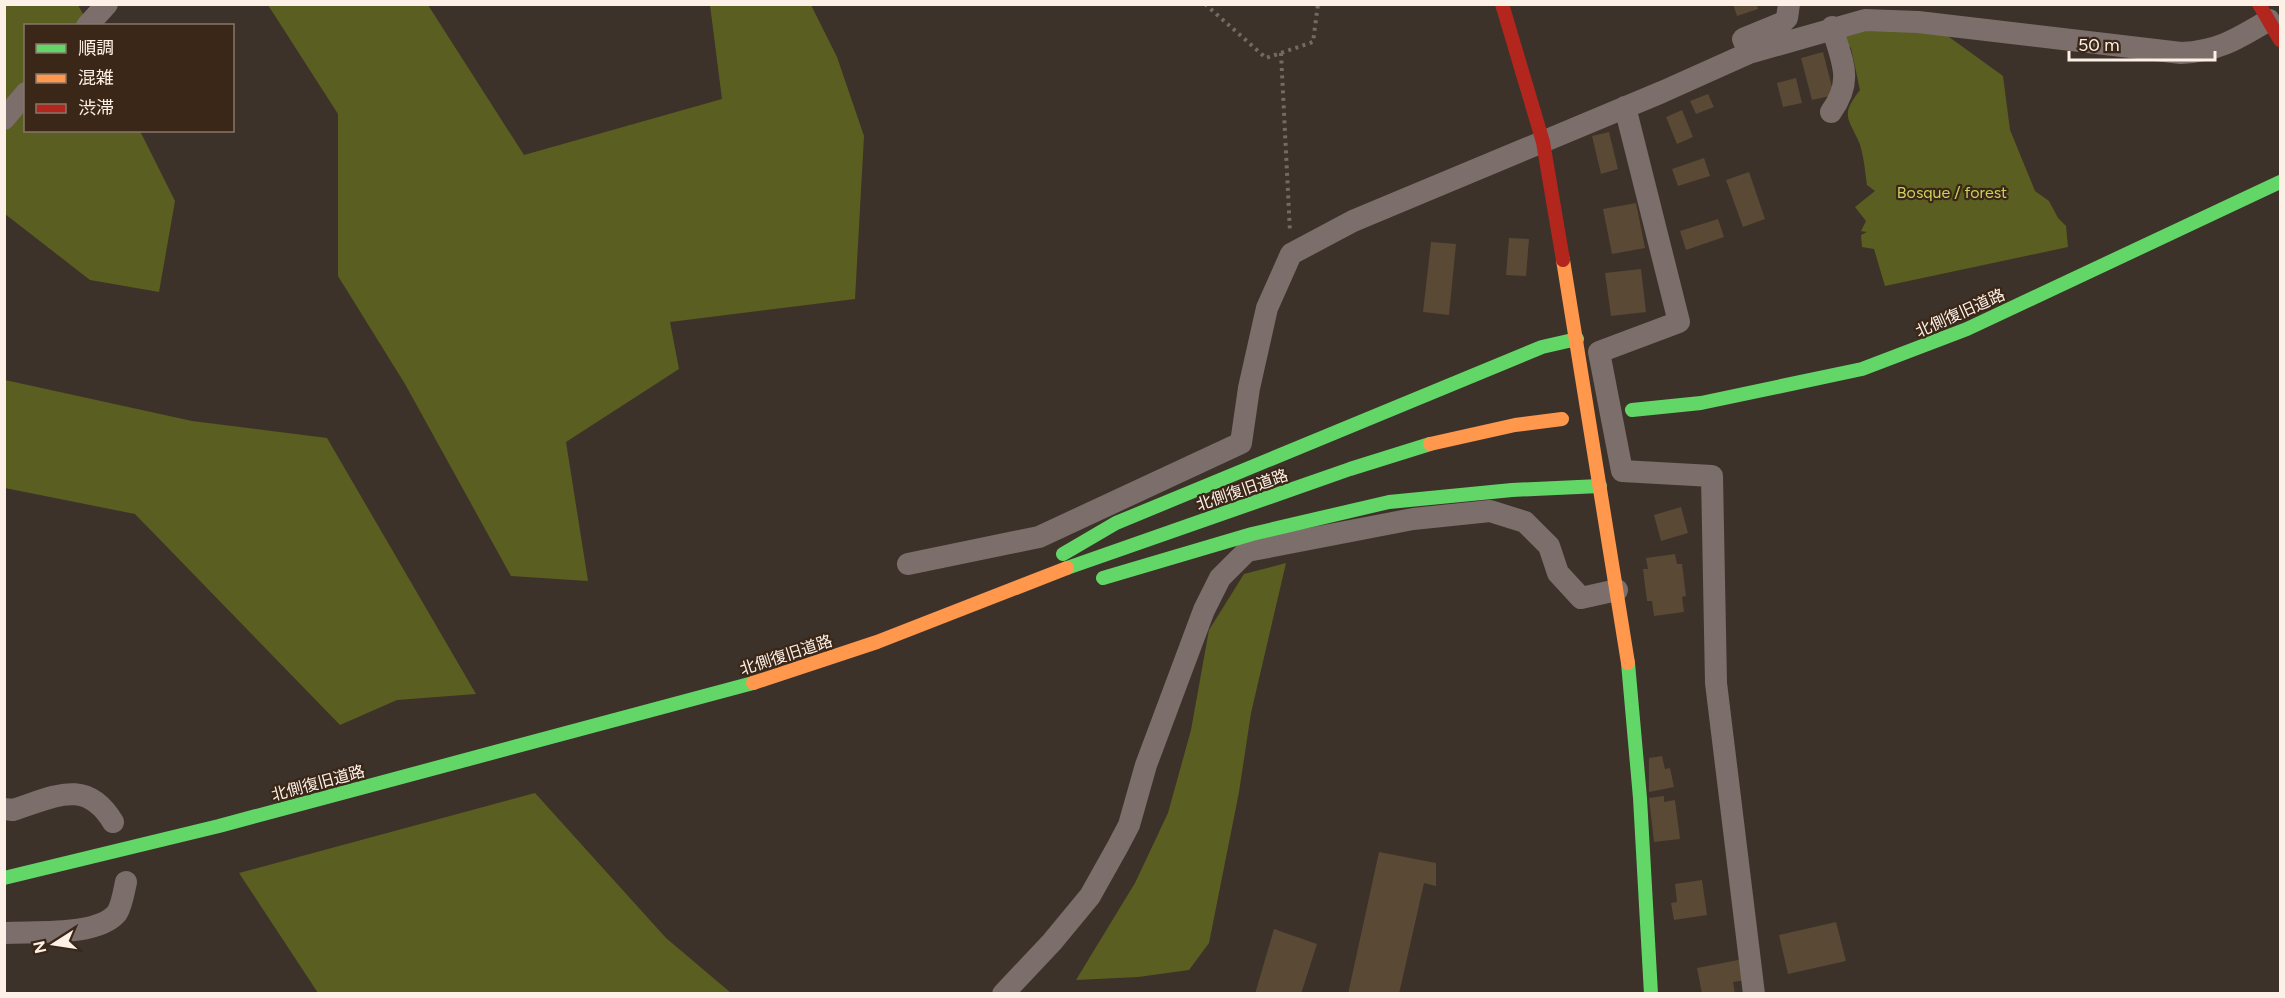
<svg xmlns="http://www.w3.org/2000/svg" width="2285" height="998" font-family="Figtree,'Noto Sans JP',sans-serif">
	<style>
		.green { fill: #5b5e21 }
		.building { fill: #5a4935 }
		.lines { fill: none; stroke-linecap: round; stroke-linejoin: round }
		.path { stroke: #746965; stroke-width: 4; stroke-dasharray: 3 4.5; stroke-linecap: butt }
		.street { stroke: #7c6e6b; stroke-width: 22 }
		.fast { stroke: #63d668; stroke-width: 14 }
		.slow { stroke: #ff974d; stroke-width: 14 }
		.jam { stroke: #b3261e; stroke-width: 14 }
		.labels { text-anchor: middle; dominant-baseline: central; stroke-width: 4.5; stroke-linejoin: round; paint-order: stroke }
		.park-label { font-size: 16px; fill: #c9d25a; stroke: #3a2718 }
		.street-label { font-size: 16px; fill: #fdf0e6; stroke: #3a2718 }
	</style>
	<rect width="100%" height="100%" fill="#3c3229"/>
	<path class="green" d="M 4,5 L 78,5 L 89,25 L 26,26 L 26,130 L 140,131 L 175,201 L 159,292 L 90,280 L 5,214 Z
		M 268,5 L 428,5 L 524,155 L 722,99 L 710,5 L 811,5 L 837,57 L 864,136 L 855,299 L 670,322 L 679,369 L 566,442 L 588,581 L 511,576 L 405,384 L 338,276 L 338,114 Z
		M 1822,25 L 1938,29 L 2003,76 L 2010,130 L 2035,191 L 2049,201 L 2058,218 L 2066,226 L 2068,247 L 1885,286 L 1874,249 L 1862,247 L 1861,235 L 1867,232 L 1861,231 L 1866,221 L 1855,207 L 1875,191 L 1867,185 C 1865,172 1864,155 1859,142 C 1847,116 1841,115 1860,90 L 1851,48 Z
		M 5,380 L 192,421 L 327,438 L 476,694 L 397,700 L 340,725 L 135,514 L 5,488 Z
		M 1286,563 L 1251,713 L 1239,792 L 1209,943 L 1189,970 L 1138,977 L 1076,980 L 1135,883 L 1168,813 L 1191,730 L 1209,630 L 1244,574 Z
		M 535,793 L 666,938 L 731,993 L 318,993 L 239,873 Z"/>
	<path class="building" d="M 1733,4 L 1757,4 L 1758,9 L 1737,16 Z
		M 1823,52 L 1834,95 L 1812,100 L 1801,58 Z
		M 1796,78 L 1802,103 L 1783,107 L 1777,83 Z
		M 1708,94 L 1714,107 L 1696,114 L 1690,101 Z
		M 1682,110 L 1693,137 L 1677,144 L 1666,117 Z
		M 1609,132 L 1618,169 L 1601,174 L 1592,136 Z
		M 1704,158 L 1710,176 L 1678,186 L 1672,169 Z
		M 1749,172 L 1765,219 L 1743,227 L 1726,180 Z
		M 1636,203 L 1645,248 L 1612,254 L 1603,209 Z
		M 1718,219 L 1724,237 L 1686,250 L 1680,231 Z
		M 1509,238 L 1529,239 L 1526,276 L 1506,275 Z
		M 1431,242 L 1456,244 L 1449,315 L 1423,312 Z
		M 1641,269 L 1646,312 L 1611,316 L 1605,273 Z
		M 1681,507 L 1688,533 L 1661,541 L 1654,515 Z
		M 1675,554 L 1677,564 L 1682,564 L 1686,596 L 1682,597 L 1684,612 L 1654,616 L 1652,601 L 1647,601 L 1643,569 L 1648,569 L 1646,558 Z
		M 1662,756 L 1665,769 L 1670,768 L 1674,787 L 1649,792 L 1649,758 Z
		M 1664,796 L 1664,802 L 1675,800 L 1680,839 L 1654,842 L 1649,798 Z
		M 1379,852 L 1436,863 L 1436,886 L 1424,883 L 1399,994 L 1348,994 Z
		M 1702,880 L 1707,915 L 1674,920 L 1671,903 L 1677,902 L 1675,884 Z
		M 1836,922 L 1846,961 L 1788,974 L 1779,935 Z
		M 1274,929 L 1317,944 L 1301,994 L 1255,994 Z
		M 1743,959 L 1747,980 L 1733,982 L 1735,994 L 1702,994 L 1697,968 Z"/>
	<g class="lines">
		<path class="path" d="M 1205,4 L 1266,58 L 1313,42 L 1318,4
			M 1281,53 L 1290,232"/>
		<path class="street" d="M 87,26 L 107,4
			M 1749,53 L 1743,39 L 1782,23 L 1787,18 L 1789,4
			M 1625,107 L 1679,322 L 1599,352 L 1622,471 L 1712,476 L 1716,683 L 1754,994
			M 1831,112 C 1854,80 1842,62 1832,27
			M 4,119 L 26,93
			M 908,564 L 1039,537 L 1241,443 L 1249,388 L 1267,308 L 1291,254 L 1353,221 L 1662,92 L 1749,53 L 1865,20 L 1918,22 L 2181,53 C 2219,51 2237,39 2269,20
			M 4,809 L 13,810 C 54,797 86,777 113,822
			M 4,933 C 34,931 97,937 117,913 C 122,905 124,891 126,882
			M 1003,994 L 1052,942 L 1090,896 L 1118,846 L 1129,825 L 1146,765 L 1204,610 L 1220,578 L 1247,551 L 1413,519 L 1490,511 L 1525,522 L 1549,546 L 1558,573 L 1581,598 L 1617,590"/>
		<path class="fast" d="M 1632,410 L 1701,403 L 1862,369 L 1967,329 L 2280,182
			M 1063,554 L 1116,523 L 1542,347 L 1577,339
			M 1067,568 L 1350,469 L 1430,444
			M 1103,578 L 1252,534 L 1389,502 L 1512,490 L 1600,486
			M 1628,663 L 1640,798 L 1651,994
			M 4,878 L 219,826 L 753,683"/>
		<path class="slow" d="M 1563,260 L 1628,663
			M 1430,444 L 1515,425 L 1562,419
			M 753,683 L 877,642 L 1067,568"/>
		<path class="jam" d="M 1502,4 L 1543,142 L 1563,260
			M 2259,4 L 2280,40"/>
	</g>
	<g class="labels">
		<g class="park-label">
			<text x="1952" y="192">Bosque / forest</text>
		</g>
		<g class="street-label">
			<text transform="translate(1960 313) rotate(-24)">北側復旧道路</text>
			<text transform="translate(1242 490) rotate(-19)">北側復旧道路</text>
			<text transform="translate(786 655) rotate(-18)">北側復旧道路</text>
			<text transform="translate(318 783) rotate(-15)">北側復旧道路</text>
		</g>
	</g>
	<rect width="2285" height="998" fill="none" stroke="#fdf0e6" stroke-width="12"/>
	<rect x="24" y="24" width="210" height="108" fill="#3a2718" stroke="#88776a" stroke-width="1.5"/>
	<rect x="36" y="44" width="30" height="9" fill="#63d668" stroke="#88776a" stroke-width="1.5"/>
	<text x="78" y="54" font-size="18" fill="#fdf0e6">順調</text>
	<rect x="36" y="74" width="30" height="9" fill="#ff974d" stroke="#88776a" stroke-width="1.5"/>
	<text x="78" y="84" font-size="18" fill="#fdf0e6">混雑</text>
	<rect x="36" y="104" width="30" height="9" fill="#b3261e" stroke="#88776a" stroke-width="1.5"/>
	<text x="78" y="114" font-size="18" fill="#fdf0e6">渋滞</text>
	<g transform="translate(54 944) rotate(258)" stroke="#3a2718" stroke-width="4.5" paint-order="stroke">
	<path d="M0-4.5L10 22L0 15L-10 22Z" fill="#fdf0e6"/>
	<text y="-9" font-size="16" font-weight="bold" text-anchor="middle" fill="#fdf0e6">N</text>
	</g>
	<path d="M2069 51v9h146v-9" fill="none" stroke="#fdf0e6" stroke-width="3"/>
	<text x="2078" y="51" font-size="18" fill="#fdf0e6" stroke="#3a2718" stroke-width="4.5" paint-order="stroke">50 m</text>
</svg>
